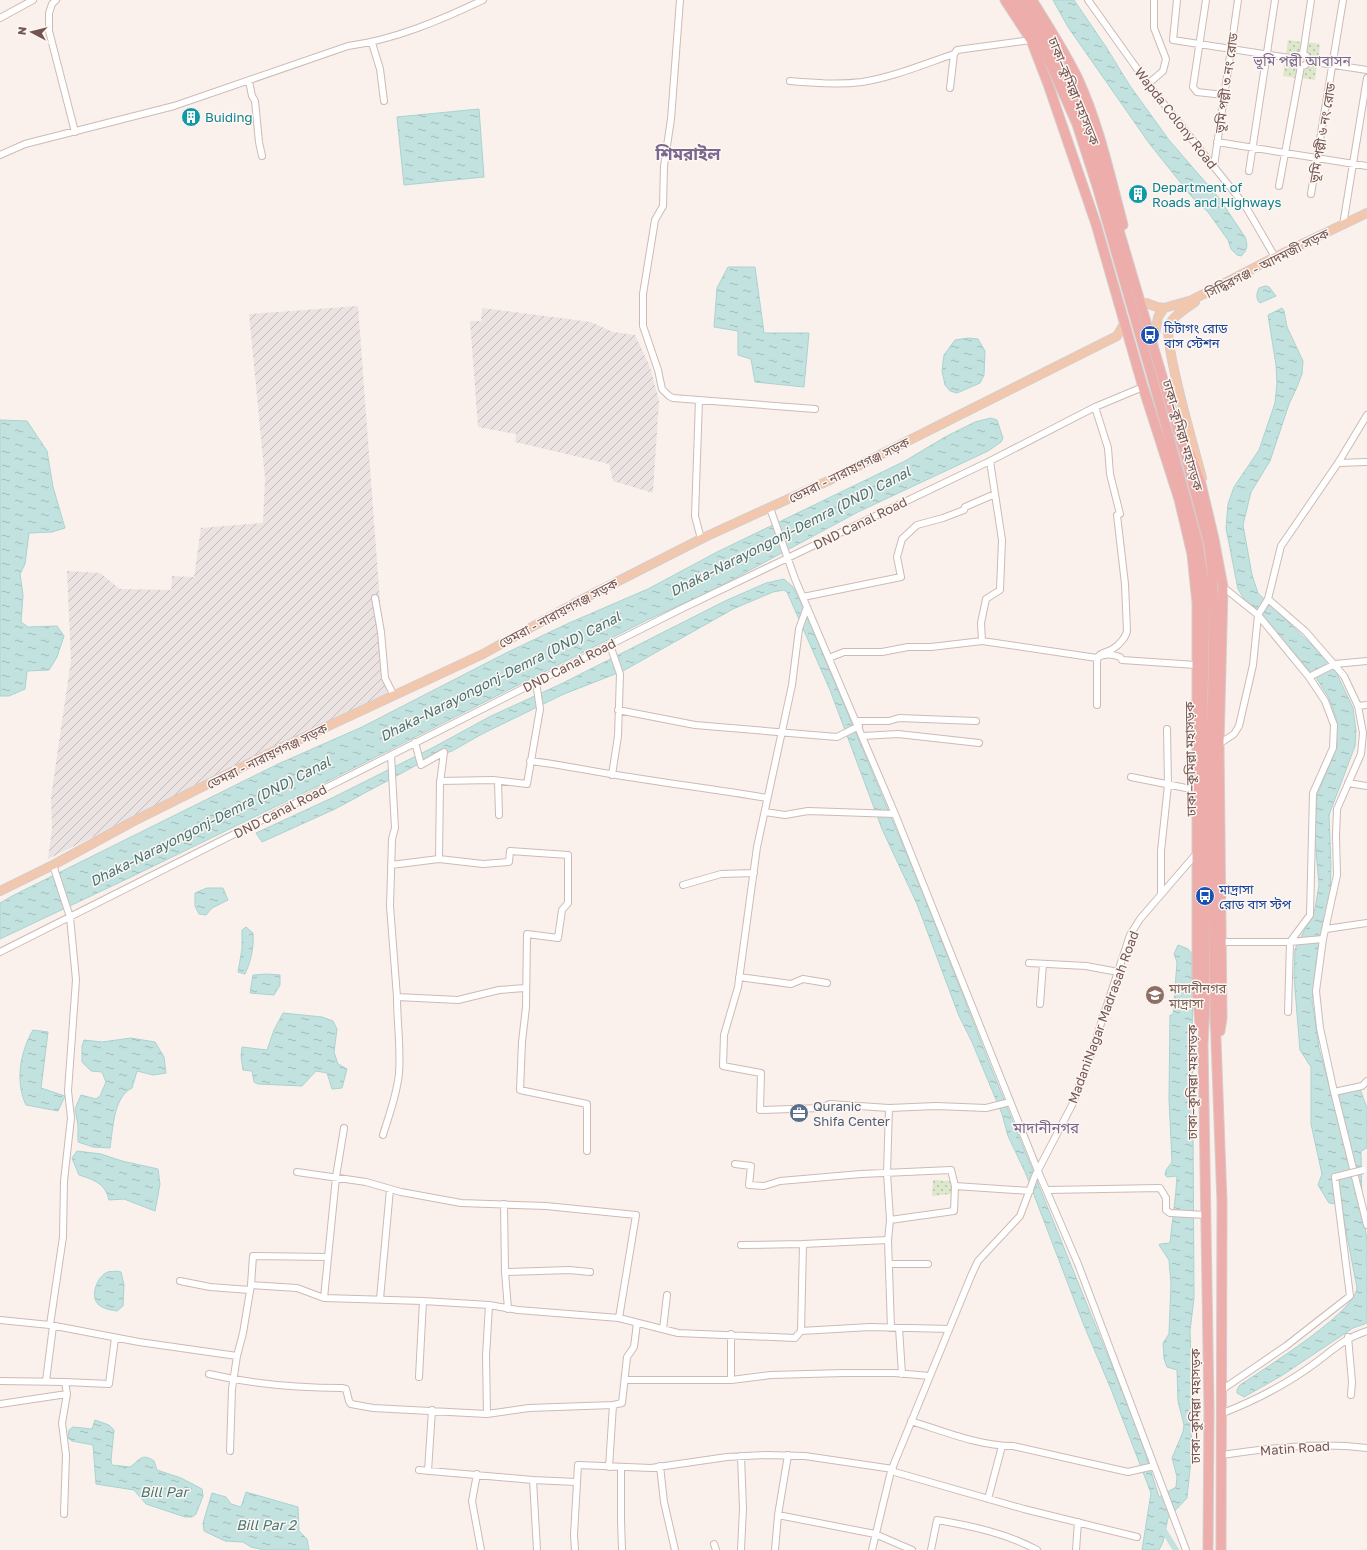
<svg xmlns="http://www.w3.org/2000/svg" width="1367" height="1550" font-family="'Golos Text','Noto Sans Bengali',sans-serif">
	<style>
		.industrial { fill: url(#industrial-furrows) }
		.park { fill: url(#park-dots) }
		.water { fill: url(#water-ripples); stroke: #a9d3d0 }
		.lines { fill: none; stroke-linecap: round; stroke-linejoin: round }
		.canal { stroke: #c2e2e0; stroke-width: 6 }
		.minor-casing { stroke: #cebab5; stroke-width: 8 }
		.major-casing { stroke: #d5cccb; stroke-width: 10 }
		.highway-casing { stroke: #d5cccb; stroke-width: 11 }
		.minor { stroke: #fff; stroke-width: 6 }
		.major { stroke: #f1c8ad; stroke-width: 8 }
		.highway { stroke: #edadaa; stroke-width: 9 }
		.minor-bridge-casing { stroke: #cebab5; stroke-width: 8; stroke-linecap: butt }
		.minor-bridge { stroke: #fff; stroke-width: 6 }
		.labels { text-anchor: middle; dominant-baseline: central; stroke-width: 3; stroke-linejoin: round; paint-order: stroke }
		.street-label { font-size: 13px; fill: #735651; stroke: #fdf6f2 }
		.culture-label { font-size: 13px; fill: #0d838f; stroke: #fdf6f2; text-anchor: start }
		.transit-label { font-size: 13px; fill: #164399; stroke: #fdf6f2; text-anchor: start }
		.education-label { font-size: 13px; fill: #785e54; stroke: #fdf6f2; text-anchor: start }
		.service-label { font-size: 13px; fill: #4e5e75; stroke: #fdf6f2; text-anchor: start }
		.neighbourhood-label { font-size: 14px; fill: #7a698e; stroke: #fdf6f2 }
		.water-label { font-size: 14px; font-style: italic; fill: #467673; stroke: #fdf6f2 }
		.quarter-label { font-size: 15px; fill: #7a698e; stroke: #fdf6f2 }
		.district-label { font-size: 17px; font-weight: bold; fill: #7a698e; stroke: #fdf6f2 }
	</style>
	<defs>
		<pattern id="industrial-furrows" width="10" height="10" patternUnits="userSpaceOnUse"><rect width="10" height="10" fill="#ebe3e1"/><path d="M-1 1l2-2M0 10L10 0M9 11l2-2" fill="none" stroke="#c3bbb9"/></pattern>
		<pattern id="park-dots" width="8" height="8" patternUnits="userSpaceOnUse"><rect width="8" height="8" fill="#dde7cb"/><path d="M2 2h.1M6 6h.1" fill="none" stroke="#b8bea7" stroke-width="1.8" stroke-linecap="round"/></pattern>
		<pattern id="water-ripples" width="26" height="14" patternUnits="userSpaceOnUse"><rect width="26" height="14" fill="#c2e2e0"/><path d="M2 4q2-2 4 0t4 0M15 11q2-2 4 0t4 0" fill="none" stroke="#a2bab8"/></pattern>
	</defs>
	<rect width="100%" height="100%" fill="#faf1ec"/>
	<path class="industrial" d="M 358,306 L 387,696 L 289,741 L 48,859 L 52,829 L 51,797 L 71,660 L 67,571 L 100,573 L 120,589 L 171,590 L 172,576 L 194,577 L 201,528 L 263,523 L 265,479 L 249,314 Z
		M 482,308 L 591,322 L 613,332 L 635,335 L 650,367 L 659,401 L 653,493 L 613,481 L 609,464 L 515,442 L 516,434 L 478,427 L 470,321 L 481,321 Z"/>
	<path class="park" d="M 1288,40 L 1302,42 L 1301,52 L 1298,53 L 1295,56 L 1286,55 Z
		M 1307,42 L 1320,44 L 1318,60 L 1310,59 L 1310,55 L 1305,53 Z
		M 1285,59 L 1294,60 L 1295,64 L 1298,67 L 1296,78 L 1283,76 Z
		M 1310,63 L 1317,64 L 1315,80 L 1302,78 L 1303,67 L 1306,67 Z
		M 933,1180 L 952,1181 L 951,1194 L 932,1196 Z"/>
	<path class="water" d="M 1053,0 L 1074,0 L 1106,47 L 1130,86 L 1169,140 L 1219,198 L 1245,237 C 1248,245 1248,250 1241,256 L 1237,255 L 1231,249 L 1228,240 L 1208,212 L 1192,197 L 1149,143 L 1068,27 Z
		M 479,109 L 484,177 L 404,185 L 397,117 Z
		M 728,267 L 755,267 L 764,333 L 809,333 L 804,387 L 755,382 L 751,359 L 738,355 L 738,331 L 714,327 L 717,288 Z
		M 1265,286 L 1269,287 L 1276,296 L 1260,303 C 1256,299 1256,294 1259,288 Z
		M 1282,308 L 1284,311 L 1287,327 L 1303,361 L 1302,374 L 1297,387 L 1289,404 L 1270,461 L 1251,492 L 1243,525 L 1252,575 L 1258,593 L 1318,651 L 1336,672 L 1353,708 L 1356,731 L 1355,746 L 1329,815 L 1331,866 L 1330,904 L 1317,957 L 1312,1000 L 1319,1048 L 1331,1093 L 1360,1089 L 1367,1108 L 1367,1148 L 1361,1151 L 1362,1204 L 1367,1241 L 1367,1323 L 1353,1328 L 1281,1376 L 1244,1397 L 1237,1393 L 1237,1390 L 1240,1385 C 1262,1370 1355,1313 1357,1288 L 1344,1220 L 1339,1204 L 1329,1203 L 1318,1185 L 1322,1174 L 1311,1124 L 1311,1067 L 1300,1050 L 1294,977 L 1295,949 L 1315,909 L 1319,885 L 1315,838 L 1316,803 L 1318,793 L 1337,747 L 1336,717 L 1329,698 L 1317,679 L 1267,622 L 1244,599 L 1238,589 L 1226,528 L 1228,504 L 1234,487 L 1259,450 L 1275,403 L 1277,383 L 1276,365 L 1268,315 Z
		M 968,338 L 978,339 L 985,351 L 984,375 L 980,383 L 957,393 L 950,391 L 945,385 L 942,371 L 944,355 L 955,340 Z
		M 991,418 L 997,420 L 1003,438 L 1001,442 L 988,451 L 858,512 L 711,591 L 647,620 L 326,782 L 131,877 L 0,939 L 0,903 L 14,895 L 278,764 L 362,727 L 506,653 L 569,623 L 648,589 L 717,552 L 905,461 L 945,437 L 975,422 Z
		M 0,420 L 27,421 L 47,451 L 53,487 L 65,528 L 52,532 L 29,533 L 25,564 L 20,574 L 23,595 L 21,622 L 28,627 L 57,626 L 64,636 L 57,657 L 49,670 L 27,671 L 25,689 L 9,696 L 0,696 Z
		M 784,579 L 793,587 L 803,607 L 922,891 L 992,1070 L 1139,1433 L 1159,1497 L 1176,1487 L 1177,1477 L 1172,1458 L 1183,1432 L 1184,1425 L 1178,1401 L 1177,1370 L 1167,1367 L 1164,1359 L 1163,1343 L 1169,1334 L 1171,1284 L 1169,1260 L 1159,1245 L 1160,1244 L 1170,1243 C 1172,1221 1176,1199 1177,1176 L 1167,1177 L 1165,1175 L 1166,1170 L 1172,1162 L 1169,1099 L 1170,1015 L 1173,1015 L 1177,962 L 1174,954 L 1178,945 L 1188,949 L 1192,954 L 1194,1298 L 1190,1331 L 1192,1390 L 1190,1418 L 1192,1449 L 1187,1498 L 1168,1518 L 1163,1542 L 1159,1550 L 1142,1550 L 1151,1493 L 1111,1389 L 1083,1323 L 1026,1174 L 1008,1136 L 1002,1114 L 972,1042 L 959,1016 L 917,904 L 882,829 L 830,690 L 787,592 L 784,590 L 773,592 L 733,609 L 623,671 L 564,694 L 482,734 L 452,751 L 426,760 L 335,809 L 262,842 L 256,833 L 334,797 L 434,747 L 491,716 L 561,684 L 725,601 L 766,583 Z
		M 207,888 L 223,888 L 228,900 L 212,908 L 206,915 L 199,914 L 195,906 L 195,893 Z
		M 246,927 L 253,933 C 254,948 251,961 245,974 L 238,972 L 242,949 L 242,930 Z
		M 267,974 L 280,975 L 280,985 L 274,995 L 250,993 L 253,975 Z
		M 283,1013 L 322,1017 L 333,1021 L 337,1029 L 334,1052 L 338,1064 L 347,1069 L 342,1088 L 332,1089 L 327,1073 L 316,1071 L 302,1086 L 258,1084 L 254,1082 L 252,1071 L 243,1070 L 241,1056 L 242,1047 L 267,1050 L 274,1030 Z
		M 33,1030 L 48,1032 L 41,1088 L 65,1096 L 58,1111 L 26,1105 C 15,1082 20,1052 33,1030 Z
		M 131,1038 L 155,1042 L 164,1057 L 166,1073 L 153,1075 L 137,1071 L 132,1088 C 113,1097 113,1130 110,1148 L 93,1147 L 78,1142 L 78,1125 L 75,1109 L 81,1095 L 96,1099 L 100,1096 L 106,1082 L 102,1072 L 91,1071 L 82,1062 L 82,1046 L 84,1040 L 102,1042 Z
		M 77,1151 L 101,1154 L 122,1161 L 158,1169 L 160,1184 L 155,1211 L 124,1199 L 109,1200 C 105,1183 94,1180 79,1175 L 72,1158 Z
		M 117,1271 L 121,1272 L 124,1285 L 123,1306 L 117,1311 C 111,1310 104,1309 99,1305 C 89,1297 97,1276 108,1272 C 110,1271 115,1272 117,1271 Z
		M 95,1420 L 109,1425 L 114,1430 L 111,1460 L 112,1465 L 130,1467 C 139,1461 142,1452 154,1461 L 157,1470 L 181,1478 L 202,1489 L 203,1496 L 196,1514 L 192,1517 L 185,1517 L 146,1504 L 134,1490 L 96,1484 L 93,1445 L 72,1441 L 68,1438 L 69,1430 L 73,1427 L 92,1429 Z
		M 246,1492 L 298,1507 L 299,1531 L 307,1539 L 309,1550 L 264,1550 L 251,1547 L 243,1542 L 225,1541 L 204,1531 L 203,1523 L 212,1493 L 226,1497 L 231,1504 L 241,1507 Z"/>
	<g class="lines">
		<path class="canal" d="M 1161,1526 L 1176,1550"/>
		<g class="minor-casing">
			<path id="minor" d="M 56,0 L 52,4 L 49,13 L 49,31 L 75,132
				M 680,0 L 671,119 L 664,166 L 663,206 L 655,220 L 643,294 L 643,326 L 658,370 L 662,389 L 669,396 L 673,398 L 815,409
				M 1088,0 L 1148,84 L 1246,207 L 1275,257
				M 1177,0 L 1173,40 L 1296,59
				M 1206,0 L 1193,87 L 1197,92 L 1224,95
				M 0,18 L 33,0
				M 372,43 L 380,69 L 384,101
				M1296 60a6 6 0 1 1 12 0a6 6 0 1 1-12 0Z
				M 1303,54 L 1311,0
				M 1308,61 L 1367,70
				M 249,81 L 252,96 L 255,101 L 259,142 L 262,156
				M 790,81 C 814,83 838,85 862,82 C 894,77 924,64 954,54
				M 1148,84 L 1163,71 L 1166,59 L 1154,28 L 1154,0
				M 950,88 L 954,54 L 957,50 L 1031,40
				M 1217,142 L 1367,166
				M 0,155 L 25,144 L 174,106 L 348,46 C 394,40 441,20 483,0
				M 1214,166 L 1238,0
				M 1249,171 L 1275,0
				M 1279,186 L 1301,66
				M 1311,194 L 1343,0
				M 1343,225 L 1367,78
				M 699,400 L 695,516 L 701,539
				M 1095,407 L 1108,448 L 1110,474 L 1120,514 L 1117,515 L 1125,584 L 1127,631 C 1126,637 1119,645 1114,648 C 1108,653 1101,651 1097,658 L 1097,705
				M 1367,415 L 1338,463 L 1281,546 L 1268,599 L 1306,632 L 1344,676 L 1358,706 L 1363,733 L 1361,754 L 1337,809 L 1336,836 L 1337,875 L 1323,939 L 1316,991 L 1320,1028 L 1334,1092 L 1367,1225
				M 1338,463 L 1367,462
				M 770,508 L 795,579 L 895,814 L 1038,1171 L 1078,1264 L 1186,1550
				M 1223,587 L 1258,615 L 1309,677 L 1325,701 L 1334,725 L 1333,748 L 1313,793 L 1310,915 L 1290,942 L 1288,1012
				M 803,597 L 901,577 L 897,557 L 902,539 L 917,525 L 943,518 L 964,510 L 965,507 L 995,494 L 990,461
				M 375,598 L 381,632 L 385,678 L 394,696
				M 807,607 L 799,629 L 792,685 L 757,847 L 738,987 L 724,1035 L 723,1066 L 761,1073 L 760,1110 L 821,1108 L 830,1104 L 889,1108 L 936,1106 L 986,1108 L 1010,1102
				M 982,641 L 1097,658 C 1104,653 1112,654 1120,657 L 1122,660 L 1196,665
				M 610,645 L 620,674 L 618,736 L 612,775
				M 829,658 L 844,652 L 882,652 L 908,647 L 931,647 L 982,641 L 981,623 L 986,599 L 1000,590 L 1002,540 L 995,494
				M 1309,677 L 1335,664 L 1367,661
				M 1358,706 L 1367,705
				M 618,710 L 695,725 L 837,737 L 859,726
				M 856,721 L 889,721 L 899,718 L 976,721
				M 863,736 L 898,734 L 979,743
				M 415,742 L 421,765 L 444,752 L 440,783 L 439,859
				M 1219,744 L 1234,734 L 1239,726 L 1253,665 L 1258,615 L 1268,599
				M 391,755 L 395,828 L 392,839 L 390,906 L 397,997 L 458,1000 L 499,990 L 525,988
				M 530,761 C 558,764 584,770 611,774 C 663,783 715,789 767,798
				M 1131,777 L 1196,790
				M 440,781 L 493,780 L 527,784 L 540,709 L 536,682
				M 498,781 L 499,815
				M 1348,783 L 1367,786
				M 765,812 L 785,815 L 808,811 L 895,814
				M 391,865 L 439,859 L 483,864 L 509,862 L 510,851 L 568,855 L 568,903 L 562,910 L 558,938 L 527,934 L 526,1007 L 522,1042 L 520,1090 L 587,1104 L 587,1151
				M 683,885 L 721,874 L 754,873
				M 1161,893 L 1161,851 L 1168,785 L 1167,729
				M 1326,929 L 1367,923
				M 1221,942 L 1290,942 L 1323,939
				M 0,952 L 681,609 L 990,461 L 1095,407 L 1143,387
				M 1029,963 L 1086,966 L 1118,972
				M 739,977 L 791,984 L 803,979 L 827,983
				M 1040,1004 L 1043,964
				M 1334,1092 L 1362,1086 L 1367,1081
				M 889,1108 L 887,1173 L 890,1220 L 888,1240 L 891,1328
				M 383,1135 C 389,1115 397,1095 399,1073 C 401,1048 397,1022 397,997
				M 735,1164 L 751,1166 L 749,1185 L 764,1186 L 780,1181 L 861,1174 L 951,1170 L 955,1186 L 1030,1191
				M 297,1172 L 366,1182 L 401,1192 L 461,1203 L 546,1206 L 636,1215 L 619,1318
				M 1047,1190 L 1160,1188 L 1166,1198 L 1166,1210 L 1170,1213 L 1206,1215
				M 504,1204 L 505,1272 L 508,1309
				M 890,1220 L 954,1211 L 955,1186
				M 741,1245 L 803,1244
				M 889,1264 L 928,1264
				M 505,1272 L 569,1270 L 590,1272
				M 180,1281 L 210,1287 L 250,1290
				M 251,1285 L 297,1288 L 324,1298 L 423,1301 L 489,1305 L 518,1310 L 619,1318 L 678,1333 L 795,1338 L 801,1331 L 870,1327 L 949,1329
				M 324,1298 L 336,1177 L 344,1128
				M 380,1299 L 390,1189
				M 0,1320 L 50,1325 L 139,1342 L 237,1356
				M 50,1325 L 63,1237 L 64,1181 L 71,1118 L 68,1091 L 76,980 L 70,917 L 53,865
				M 899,1328 L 902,1374
				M 663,1329 L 667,1295
				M 801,1331 L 803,1244 L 888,1240
				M 1348,1337 L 1352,1382 L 1351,1395
				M 209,1374 C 252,1384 297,1388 342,1388 L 346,1389 L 349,1401 L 351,1404 L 373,1408 L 487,1414 L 529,1408 L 613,1405
				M 419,1377 L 423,1301
				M 625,1380 L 731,1380 L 771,1375 L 844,1373 L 895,1373 L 930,1376
				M 731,1380 L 731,1334
				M 0,1381 L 65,1382
				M 46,1381 L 53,1326
				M 1223,1389 L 1286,1346 L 1350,1296 L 1335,1177
				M 0,1404 L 67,1394
				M 1223,1413 C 1256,1400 1289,1383 1318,1361 C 1337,1347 1343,1339 1367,1331
				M 487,1414 L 486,1356 L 489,1305
				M 911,1421 C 943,1431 979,1446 1013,1446 L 1128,1472 L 1154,1466
				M 230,1451 L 232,1389 L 237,1356 L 243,1333 L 251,1285 L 253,1256 L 328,1257
				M 1222,1455 C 1270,1448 1318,1442 1367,1448
				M 660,1466 L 664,1502 L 675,1550
				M 609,1467 L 613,1405 L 622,1403 L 627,1357 L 634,1347 L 637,1323
				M 621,1467 L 621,1520 L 622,1550
				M 419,1470 L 533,1480 L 576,1482
				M 428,1471 L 432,1410
				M 891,1471 L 1024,1509 L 1137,1537
				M 477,1474 L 472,1501 L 481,1550
				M 533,1480 L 537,1550
				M 988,1499 L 1002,1446
				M 64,1514 L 66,1455 L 62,1423 L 67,1394 L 65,1382 L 109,1384 L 115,1338
				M 778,1515 L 875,1534 L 912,1550
				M 714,1544 L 716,1550
				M 575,1550 L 574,1535 L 578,1465 L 651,1468 L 727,1457 L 766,1455 L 805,1456 L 893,1469
				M 741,1550 L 743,1508 L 741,1456
				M 775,1550 L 778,1515 L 788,1455
				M 872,1550 L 891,1471 L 971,1276 L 978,1261 L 1020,1216 L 1035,1176 L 1072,1105 L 1089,1060 L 1130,935 L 1140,919 L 1196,854
				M 931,1550 L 937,1520 C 971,1526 1006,1533 1037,1550
				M 1076,1550 L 1078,1522"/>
		</g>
		<g class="major-casing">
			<path id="major" d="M 1195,302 C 1187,308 1172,316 1169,326 C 1163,343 1196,454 1202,478
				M 1146,303 L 1157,307 L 1164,308 L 1192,300 L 1275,257 L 1367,213
				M 1155,334 L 1158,317 L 1164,308
				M 0,891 L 53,865 L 132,822 L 266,755 L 483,654 L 575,603 L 705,537 L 832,479 L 1117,336 L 1124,324"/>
		</g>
		<g class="highway-casing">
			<path id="highway" d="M 1005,0 L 1031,40 L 1048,84 L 1096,224 L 1143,387 L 1179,499 L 1192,554 L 1197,603 L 1197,989 L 1200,1025
				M 1014,0 L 1037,34 L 1077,124 L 1097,186 L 1159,401 L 1198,543 L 1205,591 L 1203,696 L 1205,1004 L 1203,1044 L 1209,1409 L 1208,1550
				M 1024,0 L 1043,31 L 1072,91 L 1100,166 L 1187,461 L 1209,545 L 1212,572 L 1214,605 L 1212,738 L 1213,879 L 1215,1013 L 1222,1202 L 1221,1550
				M 1032,0 C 1048,26 1065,52 1078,79 C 1099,125 1110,176 1123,225
				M 1190,454 L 1201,484 L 1214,539 L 1223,587 L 1219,744 L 1222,1018 L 1220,1031"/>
		</g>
		<use href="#minor" class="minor"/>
		<use href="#major" class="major"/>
		<use href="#highway" class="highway"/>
		<g class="minor-bridge-casing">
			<path id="minor-bridge" d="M 1335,1177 L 1363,1170"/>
		</g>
		<use href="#minor-bridge" class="minor-bridge"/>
	</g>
	<defs>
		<g id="building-disc" transform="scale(1)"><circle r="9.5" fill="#0f9aa8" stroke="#fdf6f2"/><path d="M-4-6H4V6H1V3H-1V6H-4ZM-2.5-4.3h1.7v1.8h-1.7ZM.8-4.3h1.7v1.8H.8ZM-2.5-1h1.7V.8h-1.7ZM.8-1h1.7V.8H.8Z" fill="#fff"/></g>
		<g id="bus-disc" transform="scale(1)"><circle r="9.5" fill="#1a4fb4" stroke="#fdf6f2"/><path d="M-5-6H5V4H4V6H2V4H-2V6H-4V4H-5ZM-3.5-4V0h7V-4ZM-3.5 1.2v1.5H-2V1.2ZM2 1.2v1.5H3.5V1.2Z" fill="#fff"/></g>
		<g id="school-disc" transform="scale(1)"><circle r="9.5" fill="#8d6e63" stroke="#fdf6f2"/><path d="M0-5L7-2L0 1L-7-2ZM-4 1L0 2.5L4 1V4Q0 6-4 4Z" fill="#fff"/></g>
		<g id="office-disc" transform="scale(1)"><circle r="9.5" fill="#5c6f8a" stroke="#fdf6f2"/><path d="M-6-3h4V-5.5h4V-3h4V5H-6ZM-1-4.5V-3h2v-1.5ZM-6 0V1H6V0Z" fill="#fff"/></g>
	</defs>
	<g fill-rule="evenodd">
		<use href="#building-disc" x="191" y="117"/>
		<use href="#building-disc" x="1138" y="194"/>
		<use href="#bus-disc" x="1150" y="335"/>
		<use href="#bus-disc" x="1205" y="896"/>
		<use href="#school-disc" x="1155" y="995"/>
		<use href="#office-disc" x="799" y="1113"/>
	</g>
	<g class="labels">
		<g class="street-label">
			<text transform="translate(1226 83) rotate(-82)">ভূমি পল্লী ৩ নং রোড</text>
			<text transform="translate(1074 91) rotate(68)">ঢাকা–কুমিল্লা মহাসড়ক</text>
			<text transform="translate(1176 118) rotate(52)">Wapda Colony Road</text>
			<text transform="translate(1322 133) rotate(-80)">ভূমি পল্লী ৬ নং রোড</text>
			<text transform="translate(1267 263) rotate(-27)">সিদ্ধিরগঞ্জ - আদমজী সড়ক</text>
			<text transform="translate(1183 435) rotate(74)">ঢাকা–কুমিল্লা মহাসড়ক</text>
			<text transform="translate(849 470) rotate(-26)">ডেমরা - নারায়ণগঞ্জ সড়ক</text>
			<text transform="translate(860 523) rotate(-26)">DND Canal Road</text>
			<text transform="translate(558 613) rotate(-28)">ডেমরা - নারায়ণগঞ্জ সড়ক</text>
			<text transform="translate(569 665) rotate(-27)">DND Canal Road</text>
			<text transform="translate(267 756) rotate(-26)">ডেমরা - নারায়ণগঞ্জ সড়ক</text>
			<text transform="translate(1190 759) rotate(-91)">ঢাকা–কুমিল্লা মহাসড়ক</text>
			<text transform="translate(280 811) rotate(-27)">DND Canal Road</text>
			<text transform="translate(1103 1017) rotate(-70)">MadaniNagar Madrasah Road</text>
			<text transform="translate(1192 1082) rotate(-90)">ঢাকা–কুমিল্লা মহাসড়ক</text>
			<text transform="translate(1195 1406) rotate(-90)">ঢাকা–কুমিল্লা মহাসড়ক</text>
			<text transform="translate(1295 1448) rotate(-4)">Matin Road</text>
		</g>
		<g class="culture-label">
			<text x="205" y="117">Buiding</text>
			<text x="1152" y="187">Department of<tspan x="1152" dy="15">Roads and Highways</tspan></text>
		</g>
		<g class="transit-label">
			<text x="1164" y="328">চিটাগং রোড<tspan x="1164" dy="15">বাস স্টেশন</tspan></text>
			<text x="1219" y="889">মাদ্রাসা<tspan x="1219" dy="15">রোড বাস স্টপ</tspan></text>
		</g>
		<g class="education-label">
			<text x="1169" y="988">মাদানীনগর<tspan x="1169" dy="15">মাদ্রাসা</tspan></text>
		</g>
		<g class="service-label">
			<text x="813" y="1106">Quranic<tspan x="813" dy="15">Shifa Center</tspan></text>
		</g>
		<g class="neighbourhood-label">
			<text x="1302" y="60">ভূমি পল্লী আবাসন</text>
		</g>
		<g class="water-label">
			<text transform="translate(790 531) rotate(-27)">Dhaka-Narayongonj-Demra (DND) Canal</text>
			<text transform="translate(500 676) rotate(-27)">Dhaka-Narayongonj-Demra (DND) Canal</text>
			<text transform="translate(210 821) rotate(-27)">Dhaka-Narayongonj-Demra (DND) Canal</text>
			<text x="164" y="1491">Bill Par</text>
			<text x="266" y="1524">Bill Par 2</text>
		</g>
		<g class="quarter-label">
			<text x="1046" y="1127">মাদানীনগর</text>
		</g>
		<g class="district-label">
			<text x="688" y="153">শিমরাইল</text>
		</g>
	</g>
	<g transform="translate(32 32) rotate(277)" stroke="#fdf6f2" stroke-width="3" paint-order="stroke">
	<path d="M0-3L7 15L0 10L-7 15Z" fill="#735651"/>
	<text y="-6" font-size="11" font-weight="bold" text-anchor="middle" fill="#735651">N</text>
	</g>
</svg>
